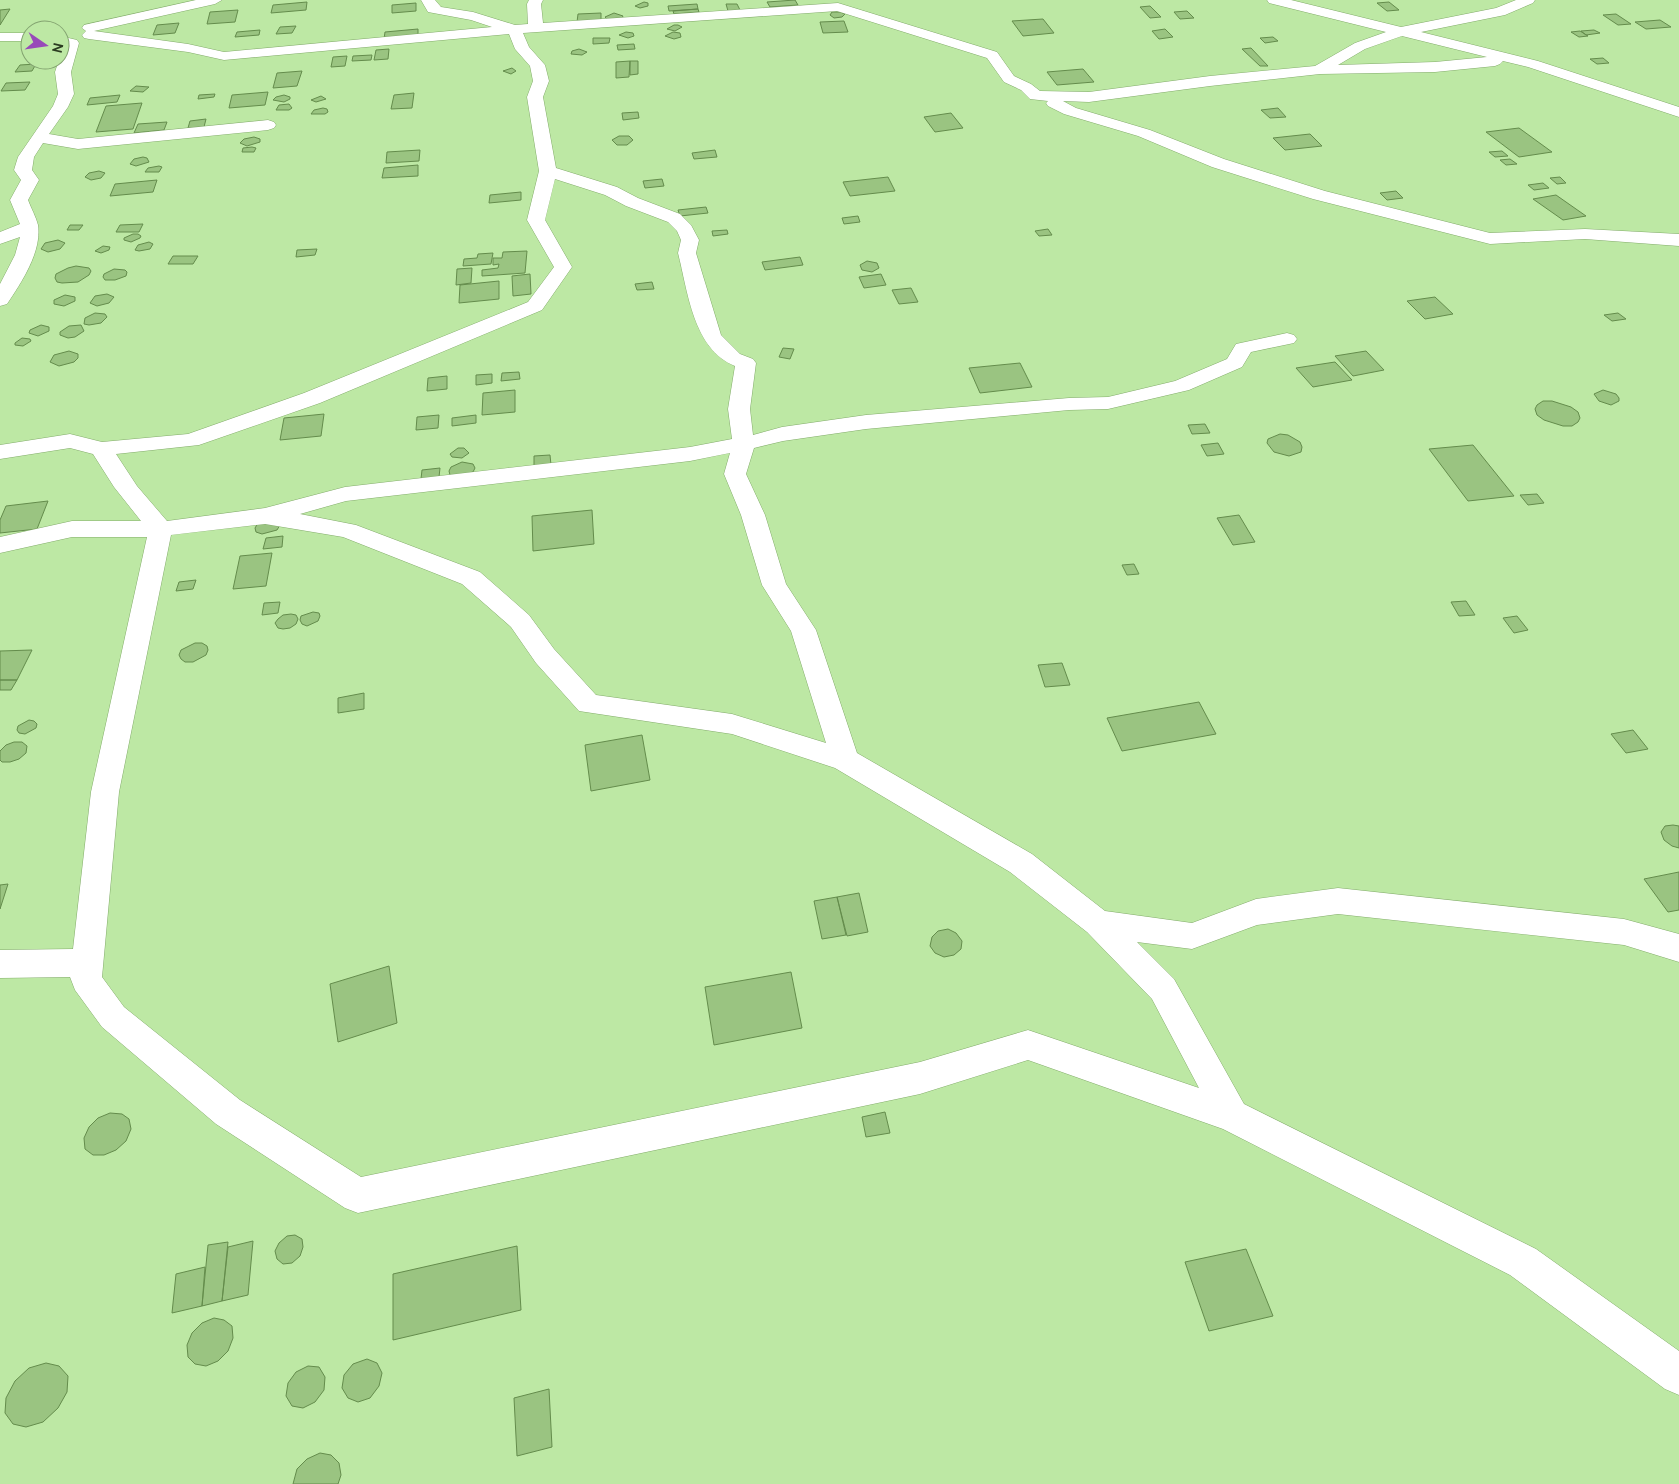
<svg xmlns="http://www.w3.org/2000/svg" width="1679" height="1484" font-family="Cabin,sans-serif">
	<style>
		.building { fill: #9ac481; stroke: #648c4c }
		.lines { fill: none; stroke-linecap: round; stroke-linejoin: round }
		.minor-casing { stroke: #83ac6b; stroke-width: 1 }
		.minor { fill: #fff; fill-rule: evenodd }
	</style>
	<rect width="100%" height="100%" fill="#bde8a4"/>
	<path class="building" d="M 795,0 L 798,5 L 770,7 L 767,2 Z
		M 307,2 L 306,10 L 271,13 L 273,5 Z
		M 644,2 L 648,3 L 648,6 L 640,8 L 635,6 Z
		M 1389,2 L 1399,10 L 1387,11 L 1377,3 Z
		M 416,3 L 416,11 L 392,13 L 392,5 Z
		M 697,4 L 698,9 L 669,11 L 668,6 Z
		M 726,4 L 737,4 L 740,10 L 728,11 Z
		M 1150,6 L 1161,17 L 1150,18 L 1140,7 Z
		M 10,9 L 0,25 L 0,10 Z
		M 698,9 L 699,12 L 674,14 L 673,11 Z
		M 238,10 L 235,22 L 207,24 L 210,12 Z
		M 1187,11 L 1194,18 L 1180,19 L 1174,12 Z
		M 832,12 L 840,12 L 845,14 L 842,17 L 834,18 L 830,15 Z
		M 601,13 L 601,21 L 577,22 L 578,14 Z
		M 614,13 L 623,16 L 622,18 L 607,19 L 605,17 Z
		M 1616,14 L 1631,24 L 1618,25 L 1603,15 Z
		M 1043,19 L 1054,33 L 1023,36 L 1012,21 Z
		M 1660,20 L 1671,27 L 1646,29 L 1635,22 Z
		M 844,21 L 848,32 L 823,33 L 820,22 Z
		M 179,23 L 175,33 L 153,35 L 157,25 Z
		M 674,25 L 678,25 L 682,27 L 675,31 L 667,29 Z
		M 296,26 L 292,33 L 276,34 L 280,27 Z
		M 418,29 L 418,36 L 384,39 L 385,32 Z
		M 1165,29 L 1173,37 L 1159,39 L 1152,31 Z
		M 260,30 L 259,35 L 235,37 L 237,32 Z
		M 1594,30 L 1600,33 L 1586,35 L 1581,31 Z
		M 1580,31 L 1588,36 L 1579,37 L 1571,32 Z
		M 626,32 L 633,33 L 634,36 L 628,38 L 619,35 Z
		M 673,32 L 680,33 L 681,37 L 674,39 L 665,36 Z
		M 1273,37 L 1278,41 L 1265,43 L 1260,38 Z
		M 593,38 L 610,38 L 609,43 L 593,44 Z
		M 634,44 L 635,49 L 618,50 L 617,45 Z
		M 1251,48 L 1268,66 L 1260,66 L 1242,49 Z
		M 389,49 L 388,59 L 374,60 L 376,50 Z
		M 579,49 L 587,52 L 582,55 L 571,54 L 572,51 Z
		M 372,55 L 371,60 L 352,61 L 353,56 Z
		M 347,56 L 345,66 L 331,67 L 333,57 Z
		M 1603,58 L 1609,63 L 1597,64 L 1590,59 Z
		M 630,61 L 638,61 L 638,74 L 630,75 Z
		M 630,61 L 629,77 L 616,78 L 616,62 Z
		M 36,64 L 32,71 L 15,72 L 20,65 Z
		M 512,68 L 516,71 L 511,74 L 503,71 Z
		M 1083,69 L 1094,82 L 1057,85 L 1047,72 Z
		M 302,71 L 297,86 L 273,88 L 277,73 Z
		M 30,82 L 25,90 L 1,91 L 6,83 Z
		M 136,86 L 149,87 L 143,92 L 130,91 Z
		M 268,92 L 265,105 L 229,108 L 232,95 Z
		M 414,93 L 412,108 L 391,109 L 394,95 Z
		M 215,94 L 214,97 L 198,99 L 199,95 Z
		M 120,95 L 117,102 L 87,105 L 90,98 Z
		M 284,95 L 290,97 L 290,99 L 284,102 L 273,100 L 276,97 Z
		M 321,96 L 326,99 L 316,102 L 311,100 Z
		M 142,103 L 133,129 L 96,132 L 106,106 Z
		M 289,104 L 292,108 L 289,110 L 276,110 L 279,105 Z
		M 323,108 L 327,109 L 328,112 L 325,114 L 311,114 L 314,110 Z
		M 1278,108 L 1286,117 L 1270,118 L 1261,110 Z
		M 638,112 L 639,118 L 623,120 L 622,113 Z
		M 951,113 L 963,128 L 935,132 L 924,117 Z
		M 206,119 L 204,127 L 188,128 L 190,121 Z
		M 167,122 L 164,130 L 134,133 L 138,124 Z
		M 1519,128 L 1552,152 L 1519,157 L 1486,132 Z
		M 1310,134 L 1322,146 L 1285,150 L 1273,138 Z
		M 619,136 L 629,136 L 633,140 L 627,145 L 617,145 L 612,140 Z
		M 254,137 L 260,139 L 260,142 L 247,146 L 240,143 L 244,139 Z
		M 252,147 L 256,148 L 254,152 L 242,152 L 243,148 Z
		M 420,150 L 419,161 L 386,163 L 387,152 Z
		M 715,150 L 717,157 L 694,159 L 692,153 Z
		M 1502,151 L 1508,156 L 1495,157 L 1489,152 Z
		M 143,157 L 147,158 L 149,162 L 136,166 L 130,164 L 134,159 Z
		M 1510,159 L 1517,164 L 1506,165 L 1500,160 Z
		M 418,165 L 418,176 L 382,178 L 384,168 Z
		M 159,166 L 162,167 L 159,172 L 145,172 L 148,168 Z
		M 99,171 L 105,173 L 101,178 L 91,180 L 85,177 L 89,173 Z
		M 888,177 L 895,191 L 850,196 L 843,182 Z
		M 1560,177 L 1566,183 L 1557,184 L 1550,178 Z
		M 662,179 L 664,186 L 645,188 L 643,181 Z
		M 157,180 L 153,192 L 110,196 L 115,184 Z
		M 1543,183 L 1549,188 L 1534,190 L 1528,185 Z
		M 1396,191 L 1403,198 L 1387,200 L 1380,193 Z
		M 521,192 L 521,200 L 489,203 L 490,195 Z
		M 1556,195 L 1586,216 L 1563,220 L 1533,199 Z
		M 706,207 L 708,213 L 680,216 L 678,210 Z
		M 858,216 L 860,222 L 844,224 L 842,218 Z
		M 143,224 L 139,232 L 116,232 L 120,225 Z
		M 70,225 L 83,225 L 79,230 L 67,230 Z
		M 1048,229 L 1052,235 L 1039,236 L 1035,231 Z
		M 727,230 L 728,234 L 713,236 L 712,231 Z
		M 133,234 L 138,234 L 141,236 L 140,238 L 131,242 L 124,240 L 124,238 Z
		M 58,240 L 65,243 L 60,249 L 48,252 L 41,249 L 45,243 Z
		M 149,242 L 153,244 L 150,249 L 139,251 L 135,250 L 138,245 Z
		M 103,246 L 110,247 L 109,250 L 101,253 L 95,251 Z
		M 317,249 L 315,255 L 296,257 L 297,250 Z
		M 527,251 L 525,273 L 482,276 L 482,270 L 498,268 L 499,264 L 493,265 L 493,258 L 502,258 L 503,252 Z
		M 493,253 L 491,264 L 463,266 L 464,259 L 477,258 L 478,254 Z
		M 173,256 L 198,256 L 193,264 L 168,264 Z
		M 800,257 L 803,265 L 765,270 L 762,262 Z
		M 867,261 L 877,263 L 879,268 L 872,272 L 862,270 L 860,265 Z
		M 76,266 L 89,268 L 91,271 L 89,275 L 78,282 L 62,283 L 57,282 L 55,278 L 56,274 L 68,268 Z
		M 472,268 L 471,283 L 456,285 L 457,269 Z
		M 114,269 L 125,270 L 127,272 L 126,276 L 115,280 L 105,280 L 103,277 L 104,274 Z
		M 530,274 L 531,294 L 513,296 L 512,276 Z
		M 881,274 L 886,285 L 864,288 L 859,277 Z
		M 499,281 L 499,299 L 459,303 L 460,285 Z
		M 652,282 L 654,289 L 637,290 L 635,284 Z
		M 911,288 L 918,302 L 899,304 L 892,290 Z
		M 107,294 L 114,297 L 109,303 L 97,306 L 90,303 L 95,296 Z
		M 65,295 L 75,297 L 75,301 L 64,306 L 54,304 L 54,300 Z
		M 1435,297 L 1453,314 L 1425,319 L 1407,301 Z
		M 95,313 L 105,314 L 107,317 L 101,323 L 89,325 L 84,324 L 85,318 Z
		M 1618,313 L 1626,319 L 1612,321 L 1604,315 Z
		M 41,325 L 49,327 L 49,331 L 38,336 L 29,333 L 30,330 Z
		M 81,325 L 84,331 L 75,337 L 68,338 L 60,335 L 60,332 L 69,326 Z
		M 22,338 L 30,339 L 31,341 L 23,346 L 15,345 L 15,343 Z
		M 783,348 L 794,349 L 790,359 L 779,357 Z
		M 69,351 L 78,354 L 78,358 L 74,362 L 59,366 L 50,362 L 54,355 Z
		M 1366,351 L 1384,370 L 1353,376 L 1335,356 Z
		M 1335,362 L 1352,380 L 1313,387 L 1296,368 Z
		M 1020,363 L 1032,387 L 980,393 L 969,368 Z
		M 519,372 L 520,379 L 501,381 L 502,373 Z
		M 492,374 L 492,383 L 476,385 L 476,375 Z
		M 447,376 L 447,389 L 427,391 L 428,378 Z
		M 515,390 L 515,412 L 482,415 L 483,393 Z
		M 1603,390 L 1616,394 L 1619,398 L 1619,401 L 1611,405 L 1599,401 L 1594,394 Z
		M 1543,401 L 1552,401 L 1571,407 L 1578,412 L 1580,418 L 1578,422 L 1572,426 L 1563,426 L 1544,420 L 1537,415 L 1535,409 L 1537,405 Z
		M 324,414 L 321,436 L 280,440 L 284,418 Z
		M 439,415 L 438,428 L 416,430 L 417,417 Z
		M 476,415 L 476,423 L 452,426 L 452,418 Z
		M 1205,424 L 1210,433 L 1192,434 L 1188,425 Z
		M 1280,434 L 1288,435 L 1300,442 L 1302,447 L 1301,452 L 1289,456 L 1274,452 L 1267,443 L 1268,439 Z
		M 1218,443 L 1224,454 L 1207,456 L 1201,445 Z
		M 1473,445 L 1514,496 L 1468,501 L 1429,449 Z
		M 458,448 L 464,448 L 469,453 L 462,458 L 452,457 L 450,454 Z
		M 550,455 L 551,465 L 534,467 L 534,456 Z
		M 462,462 L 473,464 L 475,468 L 473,472 L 455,477 L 450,475 L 449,471 L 451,467 Z
		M 440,468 L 439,477 L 421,479 L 422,470 Z
		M 1537,494 L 1544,503 L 1528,505 L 1520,495 Z
		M 48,501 L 37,529 L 0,533 L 0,520 L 6,506 Z
		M 592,510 L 594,544 L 533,551 L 532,516 Z
		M 1239,515 L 1255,542 L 1233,545 L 1217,518 Z
		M 258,523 L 280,525 L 277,530 L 262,534 L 256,532 L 255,528 Z
		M 283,536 L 282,547 L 263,549 L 266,538 Z
		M 272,553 L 266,586 L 233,589 L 240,556 Z
		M 1134,564 L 1139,574 L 1127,575 L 1122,565 Z
		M 196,580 L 193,589 L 176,591 L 179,582 Z
		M 1466,601 L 1475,615 L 1459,616 L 1451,602 Z
		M 280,602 L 278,613 L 262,615 L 264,603 Z
		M 313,612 L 319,613 L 320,616 L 318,621 L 307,626 L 302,624 L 300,620 L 301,616 Z
		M 291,614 L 296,615 L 298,619 L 296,624 L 290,628 L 283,629 L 278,628 L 275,623 L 278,619 L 283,615 Z
		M 1517,616 L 1528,630 L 1514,633 L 1503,618 Z
		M 195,643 L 202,643 L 207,646 L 208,650 L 206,655 L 193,662 L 185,662 L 181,659 L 179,655 L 181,650 Z
		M 32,650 L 17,680 L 0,680 L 0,651 Z
		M 1062,663 L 1070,685 L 1045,687 L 1038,665 Z
		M 0,680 L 17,680 L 11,690 L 0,690 Z
		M 364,693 L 364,709 L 338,713 L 338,698 Z
		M 1199,702 L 1216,734 L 1122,751 L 1107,718 Z
		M 29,720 L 34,721 L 37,724 L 36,728 L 25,734 L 19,733 L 17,730 L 18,726 Z
		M 1633,730 L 1648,749 L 1626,753 L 1611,734 Z
		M 642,735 L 650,780 L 591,791 L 585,745 Z
		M 14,742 L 22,742 L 27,746 L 26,753 L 19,759 L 10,762 L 2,762 L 0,760 L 0,751 L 6,745 Z
		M 1673,825 L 1679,826 L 1679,848 L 1672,846 L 1664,840 L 1661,832 L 1665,826 Z
		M 1679,872 L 1679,910 L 1668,912 L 1644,879 Z
		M 8,884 L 0,909 L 0,885 Z
		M 859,893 L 868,932 L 847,936 L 837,897 Z
		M 837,897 L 846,935 L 822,939 L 814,901 Z
		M 948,929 L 956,933 L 962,941 L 961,949 L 954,955 L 944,957 L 935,953 L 930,946 L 932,937 L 938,931 Z
		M 389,966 L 397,1023 L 338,1042 L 330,984 Z
		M 791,972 L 802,1028 L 714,1045 L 705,987 Z
		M 885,1112 L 890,1133 L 866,1137 L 862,1117 Z
		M 110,1113 L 122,1114 L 129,1119 L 131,1129 L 126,1141 L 116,1150 L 104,1155 L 93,1155 L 85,1149 L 84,1138 L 89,1127 L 98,1118 Z
		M 295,1235 L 302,1239 L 303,1247 L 300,1256 L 292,1263 L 283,1264 L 277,1259 L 275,1251 L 279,1243 L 287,1236 Z
		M 253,1241 L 248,1295 L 222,1301 L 228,1247 Z
		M 228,1242 L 222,1301 L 202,1306 L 208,1245 Z
		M 517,1246 L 521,1310 L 393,1340 L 393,1274 Z
		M 1246,1249 L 1273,1316 L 1209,1331 L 1185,1262 Z
		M 205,1267 L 202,1306 L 172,1313 L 176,1274 Z
		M 214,1318 L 224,1320 L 232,1326 L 233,1338 L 228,1351 L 218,1361 L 206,1366 L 195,1364 L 188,1357 L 187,1345 L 192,1333 L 202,1323 Z
		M 367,1359 L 377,1363 L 382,1373 L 379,1386 L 370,1398 L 358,1402 L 348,1398 L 342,1388 L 344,1375 L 353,1364 Z
		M 46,1363 L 59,1366 L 68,1376 L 67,1392 L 58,1408 L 43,1422 L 26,1427 L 13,1424 L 5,1413 L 6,1398 L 15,1381 L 29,1368 Z
		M 308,1366 L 319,1367 L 325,1377 L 324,1390 L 315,1402 L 303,1408 L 292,1406 L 286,1396 L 288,1383 L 296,1372 Z
		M 549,1389 L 552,1447 L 517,1456 L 514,1398 Z
		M 320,1453 L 331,1455 L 339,1463 L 341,1475 L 338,1484 L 293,1484 L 297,1469 L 307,1459 Z"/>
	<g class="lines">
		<g class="minor-casing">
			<path id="minor" d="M 196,0 L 222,0 L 215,4 L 94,31 L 188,44 L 224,52 L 492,27 L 471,20 L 428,12 L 421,0 L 435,0 L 441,7 L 473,12 L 515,25 L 528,24 L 527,4 L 529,0 L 543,0 L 541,4 L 543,23 L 838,3 L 997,52 L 1014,76 L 1031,84 L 1040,91 L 1089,92 L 1210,76 L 1315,66 L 1355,43 L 1386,32 L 1269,3 L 1267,0 L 1291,0 L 1401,27 L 1496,8 L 1516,0 L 1535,0 L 1533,3 L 1505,15 L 1421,32 L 1538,61 L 1679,107 L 1679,117 L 1528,67 L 1503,61 L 1500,64 L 1495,66 L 1435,72 L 1320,74 L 1210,86 L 1089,102 L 1063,101 L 1076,108 L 1150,130 L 1224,159 L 1325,191 L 1490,233 L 1585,229 L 1679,234 L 1679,246 L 1585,239 L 1490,244 L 1313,199 L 1212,167 L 1138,136 L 1064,114 L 1048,106 L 1046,103 L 1048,101 L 1030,99 L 1021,90 L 1004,82 L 987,58 L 837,11 L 523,33 L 529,47 L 545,65 L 549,81 L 543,97 L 556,168 L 617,187 L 638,198 L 680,214 L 691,225 L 699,240 L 696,253 L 721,335 L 740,354 L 753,359 L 756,363 L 750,409 L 753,435 L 782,427 L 866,415 L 1069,398 L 1108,397 L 1175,381 L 1227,359 L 1236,344 L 1287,333 L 1294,335 L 1297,339 L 1294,343 L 1251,352 L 1242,367 L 1189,390 L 1108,409 L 1069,410 L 866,429 L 783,441 L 754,448 L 746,474 L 765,515 L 786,584 L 816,630 L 857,753 L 1032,854 L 1105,911 L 1192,923 L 1256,899 L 1338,888 L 1624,919 L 1679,934 L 1679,962 L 1624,945 L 1338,914 L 1257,925 L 1192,949 L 1137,942 L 1174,979 L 1244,1104 L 1536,1249 L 1679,1351 L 1679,1395 L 1665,1389 L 1510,1275 L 1223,1129 L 1028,1060 L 920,1094 L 358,1213 L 345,1208 L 216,1124 L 102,1027 L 75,990 L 70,977 L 0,978 L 0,950 L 73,949 L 91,792 L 147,537 L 72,537 L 0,553 L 0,537 L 72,521 L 141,521 L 114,487 L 93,454 L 70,448 L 0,459 L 0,445 L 70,434 L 102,442 L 188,434 L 304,393 L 528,302 L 554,267 L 527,220 L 539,171 L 527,97 L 533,81 L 530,66 L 515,49 L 509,34 L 224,60 L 188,52 L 89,39 L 84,38 L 82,35 L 86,31 L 82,28 L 84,25 ZM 1402,36 L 1487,57 L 1435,62 L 1338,65 L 1365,49 ZM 555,179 L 605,195 L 626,206 L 668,222 L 677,231 L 681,240 L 678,253 C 688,292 693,349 735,366 L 728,409 L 732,439 L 690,447 L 345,487 L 265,508 L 167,521 L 137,486 L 116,454 L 199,445 L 320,403 L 542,310 L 572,267 L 545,220 ZM 730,453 L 724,474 L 741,515 L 762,585 L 791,631 L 826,743 L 732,714 L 596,695 L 554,649 L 529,615 L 480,572 L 356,525 L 300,514 L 346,501 L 690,461 ZM 265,524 L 343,537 L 462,584 L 511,627 L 536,663 L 579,711 L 732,734 L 835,768 L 1010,872 L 1087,932 L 1152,999 L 1199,1088 L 1028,1030 L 920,1062 L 361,1177 L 240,1100 L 124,1007 L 102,977 L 119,792 L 171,535 Z
				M 0,33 L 30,33 L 30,41 L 0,41 Z
				M 60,36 L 77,40 L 79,43 L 71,72 L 74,94 L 68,107 L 49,134 L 78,139 L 268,120 L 274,122 L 276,125 L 274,128 L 268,130 L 78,149 L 43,143 L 34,157 L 32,170 L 39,180 L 28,200 C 31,208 36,217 38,225 C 42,252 21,283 7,304 L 0,306 L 0,284 L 15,255 L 20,237 L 0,244 L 0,232 L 20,224 L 10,200 L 21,180 L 14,170 L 18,157 L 53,106 L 58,94 L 55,72 L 64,45 L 60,44 Z"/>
		</g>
		<use href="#minor" class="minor"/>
	</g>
	<g transform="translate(45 45) rotate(103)"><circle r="24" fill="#bde8a4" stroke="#83a370"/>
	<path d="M0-4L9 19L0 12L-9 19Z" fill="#9849b9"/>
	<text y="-8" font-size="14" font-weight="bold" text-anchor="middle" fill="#2b3c21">N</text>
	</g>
</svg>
